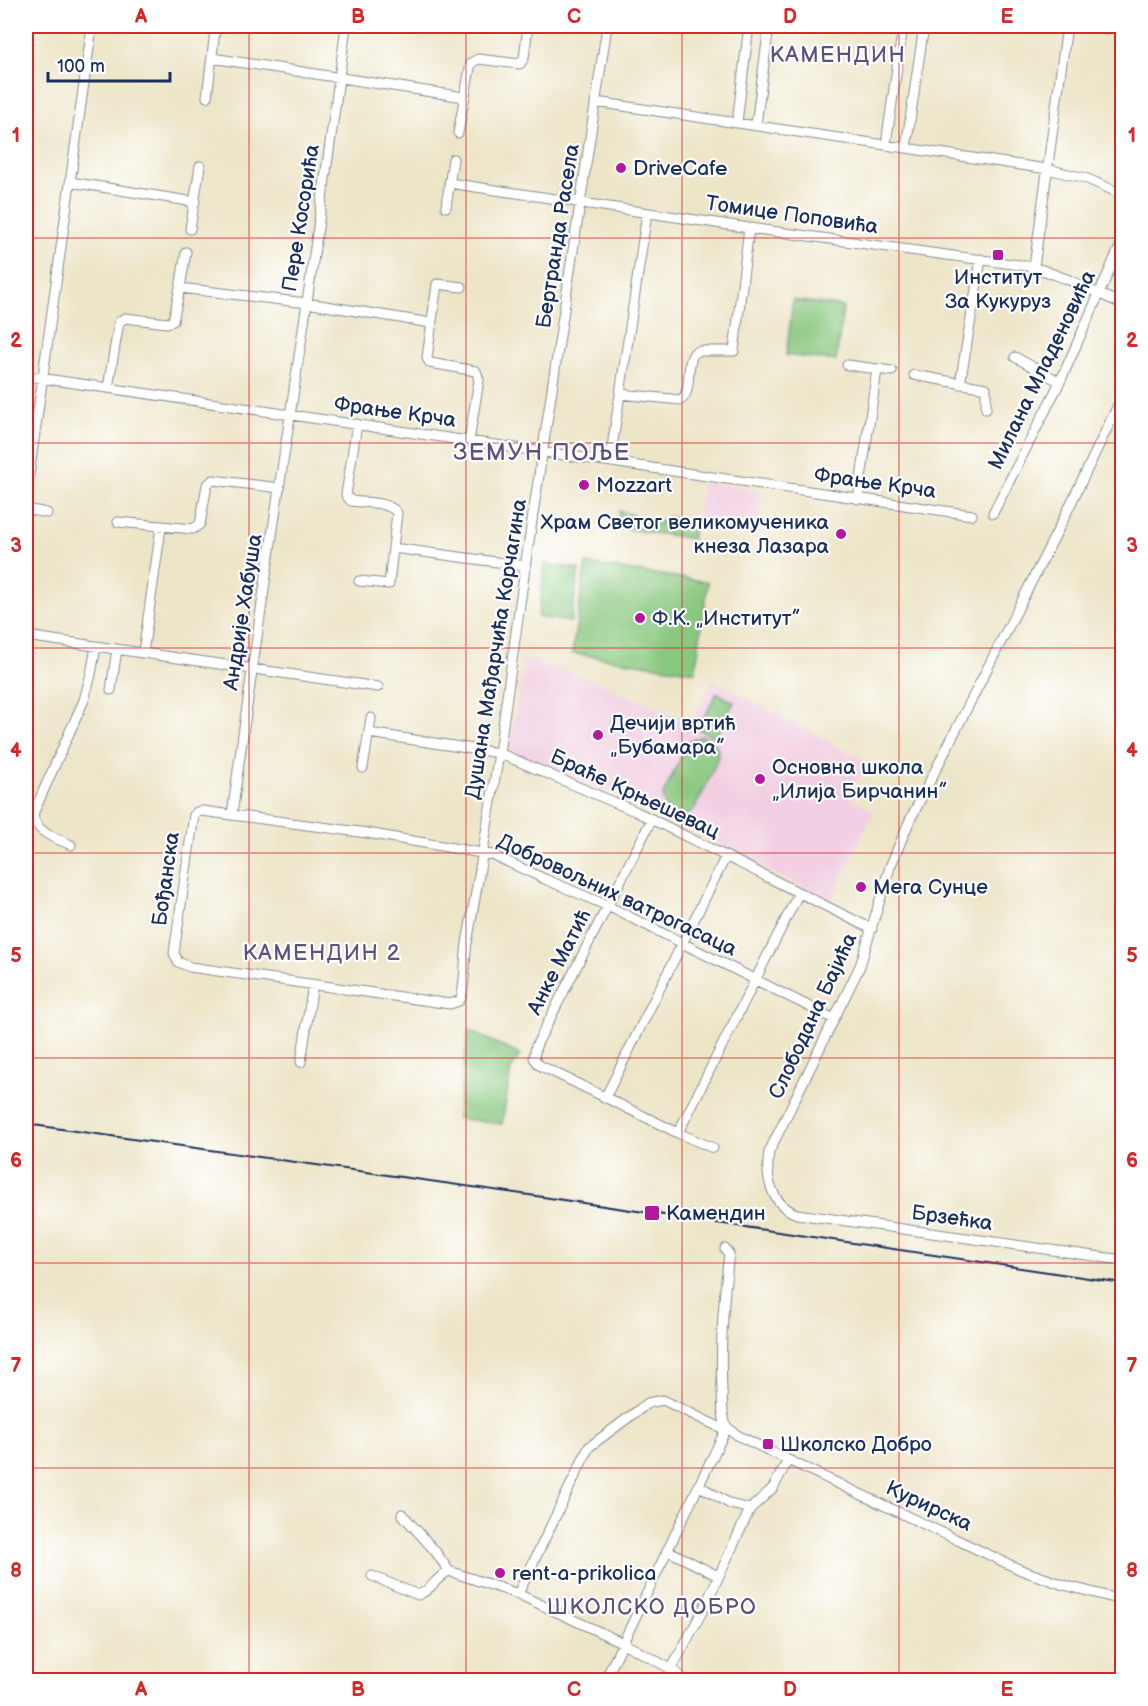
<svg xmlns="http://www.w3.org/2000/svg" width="1148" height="1706" font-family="'Balsamiq Sans',sans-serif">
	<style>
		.built { fill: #f2cfe2 }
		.green { fill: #89c87f; stroke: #527c6e; stroke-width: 1.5 }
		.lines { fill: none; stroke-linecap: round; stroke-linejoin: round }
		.street-casing { stroke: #848a92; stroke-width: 11 }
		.street { stroke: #fff; stroke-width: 9 }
		.rail { stroke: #1b2f5e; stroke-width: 2 }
		.grid { fill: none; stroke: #d62828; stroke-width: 1.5; stroke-opacity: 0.55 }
		.poi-dot { fill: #b5179e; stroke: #fff; stroke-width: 2 }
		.labels { text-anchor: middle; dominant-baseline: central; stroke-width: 4.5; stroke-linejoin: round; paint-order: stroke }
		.poi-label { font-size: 21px; fill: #1b2f5e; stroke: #fff; text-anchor: start }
		.street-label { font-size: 21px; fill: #1b2f5e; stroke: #fff }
		.neighbourhood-label { font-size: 22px; letter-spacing: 1.5px; fill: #5b507e; stroke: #fff }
		.quarter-label { font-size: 24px; letter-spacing: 1.5px; fill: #5b507e; stroke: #fff }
		.neatline { fill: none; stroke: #d62828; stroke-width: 2 }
		.grid-label { font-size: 20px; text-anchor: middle; font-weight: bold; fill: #d62828 }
	</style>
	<rect width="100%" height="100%" fill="#fff"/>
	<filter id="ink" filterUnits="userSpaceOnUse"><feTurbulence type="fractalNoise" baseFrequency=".0167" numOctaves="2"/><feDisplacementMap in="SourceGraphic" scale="12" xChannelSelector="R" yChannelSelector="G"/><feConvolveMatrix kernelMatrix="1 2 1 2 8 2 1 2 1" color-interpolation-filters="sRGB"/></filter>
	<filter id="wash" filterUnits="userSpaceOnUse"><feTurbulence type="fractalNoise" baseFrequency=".008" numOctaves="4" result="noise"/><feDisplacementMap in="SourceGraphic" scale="24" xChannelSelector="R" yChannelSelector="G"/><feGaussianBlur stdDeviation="1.35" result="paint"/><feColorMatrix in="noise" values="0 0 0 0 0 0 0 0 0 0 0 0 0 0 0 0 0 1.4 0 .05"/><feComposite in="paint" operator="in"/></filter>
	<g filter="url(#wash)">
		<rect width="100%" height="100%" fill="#ede5c7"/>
		<path class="built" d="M 702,482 L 762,491 L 755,539 L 695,530 Z
			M 524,658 L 598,682 L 691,723 L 713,680 L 867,762 L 848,797 L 874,811 L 830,902 L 647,808 L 511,753 L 510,747 Z"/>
		<path class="green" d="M 793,300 L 843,307 L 836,361 L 786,355 Z
			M 619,511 L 665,523 L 667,517 L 694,521 L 692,539 L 617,527 Z
			M 545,564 L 579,569 L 571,622 L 538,617 Z
			M 586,564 L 708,582 L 695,672 L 572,653 Z
			M 717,693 L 734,702 L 715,738 L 698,729 Z
			M 702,736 C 714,739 720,747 717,760 C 711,773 701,801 692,811 C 679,825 659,809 664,792 L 689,741 Z
			M 469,1030 L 520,1055 L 511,1069 L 502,1124 L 457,1118 Z"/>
	</g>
	<g filter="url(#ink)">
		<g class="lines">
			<g class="street-casing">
				<path id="street" d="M 607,26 L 527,554 L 499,753 L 497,766 C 487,825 478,884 467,943 C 464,961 466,981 461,998 L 459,1001 L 450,1004 L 190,967 L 178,962 L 174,953 L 194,815 L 197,812 L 202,811 L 367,833 L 493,855 L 547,880 L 608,906 L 834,1019
					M 1117,26 L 1122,27
					M 212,58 L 464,97
					M 207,97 L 215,31 L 213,26
					M 596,102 L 1047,169 L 1085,178 L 1122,194
					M 737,122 L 749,26
					M 756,125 L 769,26
					M 458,133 L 471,63 L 478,59 L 520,64 L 524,58 L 528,26
					M 886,144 L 903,26
					M 906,147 L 924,26
					M 70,182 L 195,202
					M 449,183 L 749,228 L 1034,267 L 1069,280 L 1122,304
					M 446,207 L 453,159
					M 190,229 L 200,166
					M 1034,267 L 1067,26
					M 462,287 L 437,284 L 427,358 L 430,363 L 476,371 L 479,380 L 469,441
					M 180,288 L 186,252
					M 1015,357 L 1060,382
					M 847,365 L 892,371
					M 914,375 L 986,388 L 986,409
					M 26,376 L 972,515
					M 960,384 L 981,259
					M 108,388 L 119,322 L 125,318 L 167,323 L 173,321 L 180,288 L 307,303 L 431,323
					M 620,394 L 681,400 C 693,390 685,366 694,353 L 699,351 L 734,351 L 749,228
					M 1122,397 L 1063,520 L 909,822 L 890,867 L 860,966 L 769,1152 C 765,1177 771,1205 797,1214 L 1122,1260
					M 357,424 L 346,495 L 351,501 C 364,503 389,501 397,513 L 393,548 L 526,566
					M 610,461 L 647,213
					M 26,497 L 92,26
					M 858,499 L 877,370
					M 26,509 L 47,513
					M 993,513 L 1060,382 L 1122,242
					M 118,522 L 193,529 L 200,524 L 207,485 L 213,480 L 280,488
					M 359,581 L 389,584 L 393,548
					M 26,636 L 378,687
					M 143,653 L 161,528
					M 111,690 L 117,649
					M 369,733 L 499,753 L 637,812 L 872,929
					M 363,768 L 371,718
					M 232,815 C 267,551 312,289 346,26
					M 652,819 L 536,1046 L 534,1058 L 539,1065 L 678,1133 L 713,1148
					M 71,845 C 56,838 35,833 33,814 L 84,700 L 91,674 L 96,647
					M 301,1062 L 313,984
					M 605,1098 L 726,856
					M 678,1133 L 799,893
					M 725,1249 L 729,1254 C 723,1300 720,1345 722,1391 C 723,1403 721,1416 727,1427
					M 698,1485 L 730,1504 L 750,1509
					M 402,1514 L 435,1551 L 449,1571
					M 667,1550 L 718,1576
					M 372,1576 L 418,1595 C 431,1591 436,1577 449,1571 L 518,1594 L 623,1643 L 673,1670 L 684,1680
					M 518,1594 L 589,1447 L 648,1403 L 663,1400 L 719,1427 L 727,1427 L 737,1435 L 788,1460 L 1021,1570 L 1064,1585 L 1122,1600
					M 605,1680 L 727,1427
					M 669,1680 L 674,1664 L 704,1608 L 750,1509 L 773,1488 L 788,1460"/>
			</g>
			<use href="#street" class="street"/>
			<path class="rail" d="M 26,1124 L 543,1197 L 1122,1283"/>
		</g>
	</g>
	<path class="grid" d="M 249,26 L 249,1680M 466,26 L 466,1680M 682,26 L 682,1680M 899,26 L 899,1680M 26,238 L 1122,238M 26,443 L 1122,443M 26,648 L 1122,648M 26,853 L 1122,853M 26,1058 L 1122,1058M 26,1263 L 1122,1263M 26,1468 L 1122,1468"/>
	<g class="poi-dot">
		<circle cx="621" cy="168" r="6"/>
		<rect x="992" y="249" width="12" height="12" rx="3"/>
		<circle cx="584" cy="485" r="6"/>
		<circle cx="841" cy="534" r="6"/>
		<circle cx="640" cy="618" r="6"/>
		<circle cx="598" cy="735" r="6"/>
		<circle cx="760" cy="779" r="6"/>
		<circle cx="861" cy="887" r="6"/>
		<rect x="644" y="1205" width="16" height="16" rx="3"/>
		<rect x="762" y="1438" width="12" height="12" rx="3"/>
		<circle cx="500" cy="1573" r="6"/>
	</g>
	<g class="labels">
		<g class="poi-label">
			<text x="633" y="168">DriveCafe</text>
			<text x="998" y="277" text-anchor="middle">Институт<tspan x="998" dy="24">За Кукуруз</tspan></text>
			<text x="596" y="485">Mozzart</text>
			<text x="829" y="522" text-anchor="end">Храм Светог великомученика<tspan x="829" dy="24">кнеза Лазара</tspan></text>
			<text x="652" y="618">Ф.К. „Институт”</text>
			<text x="610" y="723">Дечији вртић<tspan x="610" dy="24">„Бубамара”</tspan></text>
			<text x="772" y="767">Основна школа<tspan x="772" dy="24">„Илија Бирчанин”</tspan></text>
			<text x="873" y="887">Мега Сунце</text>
			<text x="666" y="1213">Камендин</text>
			<text x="780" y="1444">Школско Добро</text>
			<text x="512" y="1573">rent-a-prikolica</text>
		</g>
		<g class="street-label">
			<text transform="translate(792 215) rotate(8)">Томице Поповића</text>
			<text transform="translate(301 218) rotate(-81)">Пере Косорића</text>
			<text transform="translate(558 236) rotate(-81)">Бертранда Расела</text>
			<text transform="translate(1042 370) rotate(-64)">Милана Младеновића</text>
			<text transform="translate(395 412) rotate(8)">Фрање Крча</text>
			<text transform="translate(875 483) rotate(8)">Фрање Крча</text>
			<text transform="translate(243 612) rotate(-81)">Андрије Хабуша</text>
			<text transform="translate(496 649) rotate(-81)">Душана Мађарчића Корчагина</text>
			<text transform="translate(635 794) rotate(25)">Браће Крњешевац</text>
			<text transform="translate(166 879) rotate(-82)">Бођанска</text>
			<text transform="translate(617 895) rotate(25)">Добровољних ватрогасаца</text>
			<text transform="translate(559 962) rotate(-63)">Анке Матић</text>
			<text transform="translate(813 1016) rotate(-65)">Слободана Бајића</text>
			<text transform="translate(952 1218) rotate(8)">Брзећка</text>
			<text transform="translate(929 1506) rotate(25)">Курирска</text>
		</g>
		<g class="neighbourhood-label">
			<text x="838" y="55">КАМЕНДИН</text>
			<text x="322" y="953">КАМЕНДИН 2</text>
			<text x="652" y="1607">ШКОЛСКО ДОБРО</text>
		</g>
		<g class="quarter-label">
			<text x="542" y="452">ЗЕМУН ПОЉЕ</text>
		</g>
	</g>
	<rect width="1148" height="1706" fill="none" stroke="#fff" stroke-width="66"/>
	<path d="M48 72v9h122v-9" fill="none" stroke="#1b2f5e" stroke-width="3"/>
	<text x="57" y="72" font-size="18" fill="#1b2f5e" stroke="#ffffff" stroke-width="4.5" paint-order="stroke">100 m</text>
	<rect x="33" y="33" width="1082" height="1640" class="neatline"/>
	<g class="grid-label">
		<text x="141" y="23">A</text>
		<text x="358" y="23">B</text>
		<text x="574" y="23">C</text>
		<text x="790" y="23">D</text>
		<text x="1007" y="23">E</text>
		<text x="16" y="142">1</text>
		<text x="1132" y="142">1</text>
		<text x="16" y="347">2</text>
		<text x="1132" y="347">2</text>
		<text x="16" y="552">3</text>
		<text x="1132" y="552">3</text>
		<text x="16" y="757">4</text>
		<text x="1132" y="757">4</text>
		<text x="16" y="962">5</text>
		<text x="1132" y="962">5</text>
		<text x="16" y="1167">6</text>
		<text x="1132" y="1167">6</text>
		<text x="16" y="1372">7</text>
		<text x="1132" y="1372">7</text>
		<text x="16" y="1577">8</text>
		<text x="1132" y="1577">8</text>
		<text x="141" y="1696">A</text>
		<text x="358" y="1696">B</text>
		<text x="574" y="1696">C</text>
		<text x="790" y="1696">D</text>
		<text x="1007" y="1696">E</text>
	</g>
</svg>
